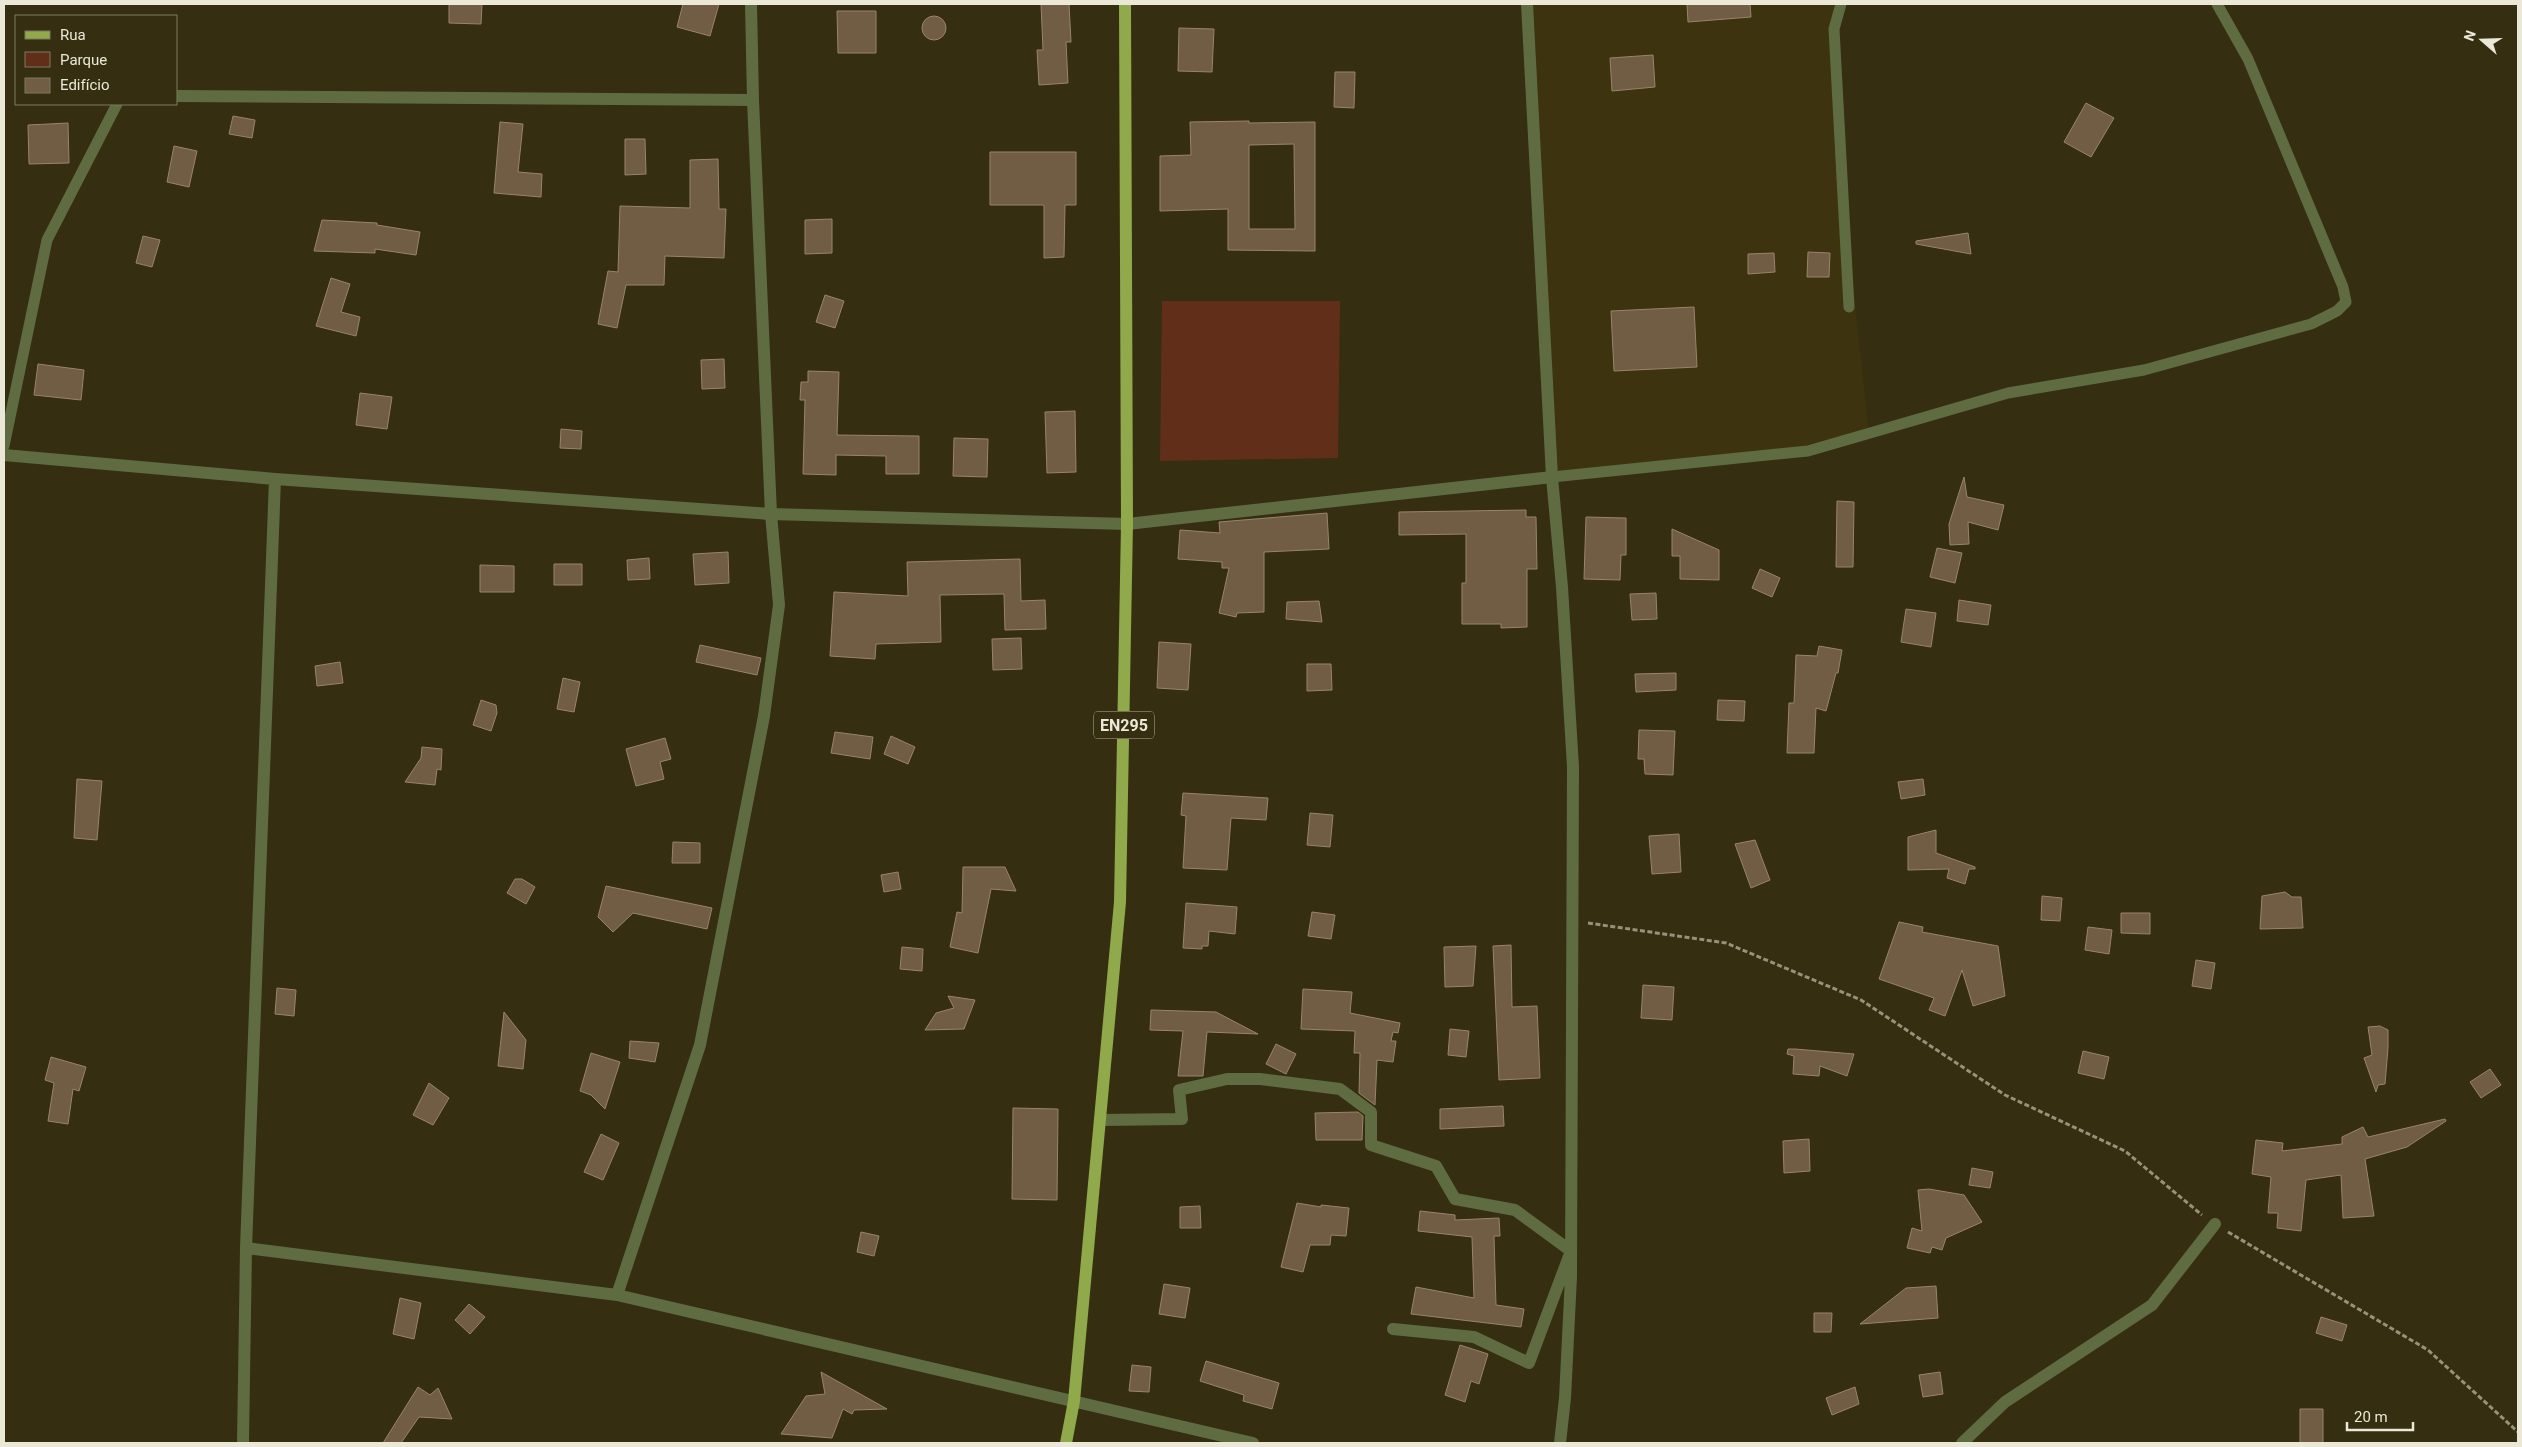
<svg xmlns="http://www.w3.org/2000/svg" width="2522" height="1447" font-family="Roboto,sans-serif">
	<style>
		.built { fill: #3d340f }
		.green { fill: #612f19 }
		.building { fill: #715c44; stroke: #9a846b; fill-rule: evenodd }
		.lines { fill: none; stroke-linecap: round; stroke-linejoin: round }
		.path { stroke: #97927b; stroke-width: 3; stroke-dasharray: 5 2.5; stroke-linecap: butt }
		.lane { stroke: #5f6c41; stroke-width: 11 }
		.street { stroke: #5f6c41; stroke-width: 12 }
		.primary { stroke: #8fa94b; stroke-width: 12 }
		.labels { text-anchor: middle; dominant-baseline: central; stroke-width: 4; stroke-linejoin: round; paint-order: stroke }
		.shield { fill: #352e11; stroke: #b4b09c; stroke-width: 1 }
		.shield-label { font-size: 16px; font-weight: bold; fill: #ebe8d7 }
	</style>
	<rect width="100%" height="100%" fill="#352e11"/>
	<path class="built" d="M 1527,4 L 1834,4 L 1834,29 L 1845,213 L 1869,434 L 1808,451 L 1552,477 Z"/>
	<path class="green" d="M 1162,301 L 1340,301 L 1338,458 L 1160,461 Z"/>
	<path class="building" d="M 449,4 L 482,4 L 481,24 L 449,23 Z
		M 683,4 L 719,4 L 710,36 L 677,27 Z
		M 1041,4 L 1069,4 L 1071,42 L 1066,42 L 1068,83 L 1039,85 L 1037,50 L 1043,50 Z
		M 1687,4 L 1750,4 L 1751,17 L 1688,22 Z
		M 837,11 L 876,11 L 876,53 L 838,53 Z
		M922 28a12 12 0 1 1 24 0a12 12 0 1 1-24 0Z
		M 1179,28 L 1214,29 L 1212,72 L 1178,71 Z
		M 1653,55 L 1655,87 L 1612,91 L 1610,58 Z
		M 1335,72 L 1355,72 L 1354,108 L 1334,107 Z
		M 2086,103 L 2114,118 L 2091,157 L 2064,142 Z
		M 233,116 L 255,120 L 252,138 L 229,134 Z
		M 1249,121 L 1249,123 L 1315,122 L 1315,251 L 1228,250 L 1228,209 L 1160,211 L 1160,156 L 1191,155 L 1190,122 ZM 1294,144 L 1295,229 L 1249,229 L 1249,145 Z
		M 500,122 L 523,124 L 518,172 L 542,174 L 541,197 L 494,193 Z
		M 68,123 L 69,163 L 29,164 L 28,125 Z
		M 625,139 L 645,139 L 646,174 L 625,175 Z
		M 174,146 L 197,151 L 189,187 L 167,182 Z
		M 990,152 L 1076,152 L 1076,205 L 1065,205 L 1064,257 L 1044,258 L 1044,205 L 990,205 Z
		M 718,159 L 719,209 L 726,209 L 724,258 L 665,256 L 664,285 L 626,285 L 617,328 L 598,324 L 608,271 L 618,272 L 620,206 L 690,208 L 690,160 Z
		M 832,219 L 832,253 L 805,254 L 805,220 Z
		M 322,220 L 377,223 L 377,225 L 420,232 L 416,255 L 375,249 L 375,253 L 314,251 Z
		M 1968,233 L 1971,254 L 1916,244 L 1916,241 Z
		M 143,236 L 160,240 L 152,267 L 136,263 Z
		M 1808,252 L 1830,253 L 1829,277 L 1807,277 Z
		M 1774,253 L 1775,272 L 1748,274 L 1748,254 Z
		M 331,278 L 350,284 L 341,312 L 360,317 L 356,336 L 316,326 Z
		M 825,295 L 844,301 L 835,328 L 816,322 Z
		M 1694,307 L 1697,367 L 1614,371 L 1611,311 Z
		M 724,359 L 725,388 L 702,389 L 701,360 Z
		M 38,364 L 84,370 L 81,400 L 34,395 Z
		M 808,371 L 839,372 L 837,435 L 919,436 L 919,474 L 886,474 L 886,456 L 836,455 L 836,475 L 803,474 L 805,400 L 800,400 L 801,382 L 808,382 Z
		M 360,393 L 392,397 L 387,429 L 356,425 Z
		M 1075,411 L 1076,472 L 1047,473 L 1045,412 Z
		M 561,429 L 582,431 L 581,449 L 560,448 Z
		M 954,438 L 988,439 L 987,477 L 953,476 Z
		M 1964,477 L 1967,497 L 2004,505 L 1998,530 L 1968,522 L 1969,544 L 1950,545 L 1949,524 Z
		M 1837,501 L 1854,502 L 1853,567 L 1836,567 Z
		M 1526,510 L 1526,517 L 1536,517 L 1537,569 L 1527,569 L 1527,627 L 1501,628 L 1501,624 L 1462,624 L 1462,583 L 1466,583 L 1466,534 L 1399,535 L 1399,512 Z
		M 1327,513 L 1329,549 L 1264,552 L 1264,612 L 1237,613 L 1236,617 L 1219,613 L 1229,568 L 1222,568 L 1222,562 L 1178,559 L 1180,530 L 1220,533 L 1219,522 Z
		M 1586,517 L 1626,518 L 1626,555 L 1621,555 L 1620,580 L 1584,579 Z
		M 1672,529 L 1719,550 L 1719,580 L 1680,579 L 1680,556 L 1672,556 Z
		M 1937,548 L 1962,553 L 1955,583 L 1930,577 Z
		M 728,552 L 729,583 L 695,585 L 693,554 Z
		M 649,558 L 650,579 L 628,580 L 627,560 Z
		M 1020,559 L 1021,601 L 1045,600 L 1046,629 L 1005,630 L 1004,594 L 940,595 L 941,642 L 876,644 L 875,659 L 830,656 L 834,592 L 908,596 L 907,562 Z
		M 554,564 L 582,564 L 582,585 L 554,585 Z
		M 480,565 L 514,566 L 514,592 L 480,592 Z
		M 1760,569 L 1780,578 L 1772,597 L 1752,588 Z
		M 1656,593 L 1657,619 L 1632,620 L 1630,594 Z
		M 1959,600 L 1991,605 L 1988,625 L 1957,621 Z
		M 1319,601 L 1322,622 L 1286,619 L 1287,602 Z
		M 1906,609 L 1936,613 L 1931,647 L 1901,642 Z
		M 1021,638 L 1022,669 L 993,670 L 992,639 Z
		M 1159,642 L 1191,644 L 1188,690 L 1157,688 Z
		M 700,645 L 761,658 L 757,675 L 696,662 Z
		M 1819,646 L 1842,650 L 1838,673 L 1836,673 L 1826,711 L 1816,708 L 1814,753 L 1787,753 L 1789,703 L 1794,703 L 1796,655 L 1817,656 Z
		M 340,662 L 343,683 L 317,686 L 315,666 Z
		M 1307,664 L 1331,664 L 1332,690 L 1307,691 Z
		M 1676,673 L 1676,690 L 1636,692 L 1635,674 Z
		M 563,678 L 580,682 L 574,712 L 557,709 Z
		M 481,700 L 496,705 L 497,713 L 491,731 L 473,725 Z
		M 1718,700 L 1745,701 L 1744,721 L 1717,720 Z
		M 1639,730 L 1675,731 L 1673,775 L 1645,774 L 1644,759 L 1638,759 Z
		M 835,732 L 873,737 L 870,759 L 831,753 Z
		M 891,736 L 915,747 L 908,764 L 884,754 Z
		M 665,738 L 671,759 L 660,762 L 664,779 L 636,786 L 626,749 Z
		M 422,747 L 442,749 L 441,770 L 437,769 L 435,785 L 405,782 L 421,758 Z
		M 77,779 L 102,781 L 97,840 L 74,838 Z
		M 1923,779 L 1925,795 L 1901,799 L 1898,782 Z
		M 1183,793 L 1268,798 L 1266,820 L 1231,818 L 1227,870 L 1183,868 L 1186,816 L 1181,815 Z
		M 1310,813 L 1333,815 L 1330,847 L 1307,845 Z
		M 1936,830 L 1936,853 L 1975,867 L 1975,869 L 1969,869 L 1965,884 L 1947,878 L 1949,869 L 1908,870 L 1908,837 Z
		M 1679,834 L 1681,872 L 1652,874 L 1649,836 Z
		M 1755,840 L 1770,880 L 1751,888 L 1735,844 Z
		M 673,842 L 700,843 L 700,863 L 672,863 Z
		M 963,867 L 1005,867 L 1016,891 L 991,889 L 978,953 L 950,947 L 957,912 L 962,913 Z
		M 898,872 L 901,889 L 884,892 L 881,875 Z
		M 515,879 L 522,879 L 535,887 L 526,904 L 507,893 Z
		M 606,886 L 712,908 L 707,929 L 633,913 L 613,932 L 598,917 Z
		M 2285,892 L 2292,897 L 2301,897 L 2303,928 L 2260,929 L 2262,896 Z
		M 2042,896 L 2062,898 L 2060,921 L 2041,920 Z
		M 1186,903 L 1237,907 L 1235,934 L 1209,931 L 1208,946 L 1202,946 L 1202,949 L 1183,948 Z
		M 1312,912 L 1335,915 L 1331,939 L 1308,936 Z
		M 2121,913 L 2150,913 L 2150,934 L 2121,933 Z
		M 1899,922 L 1923,927 L 1922,932 L 1998,946 L 2005,996 L 1973,1006 L 1962,970 L 1945,1016 L 1929,1010 L 1934,998 L 1879,979 Z
		M 2088,927 L 2112,930 L 2109,954 L 2085,950 Z
		M 1511,945 L 1512,1007 L 1537,1006 L 1540,1078 L 1499,1080 L 1493,946 Z
		M 1476,946 L 1473,986 L 1445,987 L 1444,947 Z
		M 902,947 L 923,949 L 922,971 L 900,969 Z
		M 2196,960 L 2215,963 L 2211,989 L 2192,986 Z
		M 1643,985 L 1674,987 L 1672,1020 L 1641,1018 Z
		M 277,988 L 296,990 L 294,1016 L 275,1014 Z
		M 1303,989 L 1352,992 L 1350,1013 L 1400,1023 L 1398,1033 L 1393,1032 L 1391,1041 L 1396,1041 L 1393,1062 L 1377,1060 L 1375,1105 L 1359,1093 L 1360,1053 L 1354,1053 L 1355,1031 L 1301,1029 Z
		M 948,996 L 975,1000 L 964,1029 L 925,1030 L 936,1013 L 954,1008 Z
		M 1151,1010 L 1216,1012 L 1258,1034 L 1207,1032 L 1203,1076 L 1178,1076 L 1183,1031 L 1150,1030 Z
		M 504,1012 L 526,1040 L 523,1069 L 498,1066 Z
		M 2380,1026 L 2388,1030 L 2388,1048 L 2385,1084 L 2378,1085 L 2376,1092 L 2364,1058 L 2372,1055 L 2368,1027 Z
		M 1450,1029 L 1469,1031 L 1466,1057 L 1448,1055 Z
		M 630,1041 L 659,1043 L 655,1062 L 629,1058 Z
		M 1276,1044 L 1296,1054 L 1286,1074 L 1266,1064 Z
		M 1788,1049 L 1795,1049 L 1854,1054 L 1847,1076 L 1820,1066 L 1819,1076 L 1793,1074 L 1794,1056 L 1787,1054 Z
		M 2083,1051 L 2109,1057 L 2104,1079 L 2078,1073 Z
		M 591,1053 L 620,1062 L 605,1109 L 591,1095 L 580,1091 Z
		M 51,1057 L 86,1067 L 79,1091 L 73,1089 L 68,1124 L 48,1121 L 54,1083 L 45,1080 Z
		M 2490,1069 L 2501,1085 L 2481,1098 L 2470,1082 Z
		M 429,1083 L 449,1098 L 433,1125 L 413,1115 Z
		M 1503,1106 L 1504,1126 L 1440,1129 L 1440,1109 Z
		M 1013,1108 L 1058,1109 L 1057,1200 L 1012,1199 Z
		M 1358,1112 L 1363,1116 L 1362,1140 L 1316,1140 L 1315,1113 Z
		M 2445,1119 L 2446,1121 L 2407,1147 L 2365,1159 L 2374,1216 L 2343,1218 L 2341,1175 L 2306,1180 L 2301,1231 L 2277,1228 L 2278,1213 L 2268,1213 L 2271,1177 L 2252,1174 L 2256,1140 L 2283,1143 L 2282,1151 L 2342,1144 L 2342,1137 L 2363,1127 L 2368,1137 Z
		M 601,1134 L 619,1143 L 603,1180 L 584,1172 Z
		M 1809,1139 L 1810,1171 L 1784,1173 L 1783,1141 Z
		M 1972,1168 L 1993,1172 L 1990,1188 L 1969,1185 Z
		M 1929,1189 L 1964,1195 L 1982,1222 L 1946,1238 L 1942,1250 L 1932,1247 L 1930,1253 L 1907,1248 L 1912,1228 L 1922,1231 L 1918,1190 Z
		M 1297,1203 L 1321,1207 L 1321,1205 L 1349,1208 L 1346,1236 L 1331,1235 L 1330,1245 L 1310,1245 L 1303,1272 L 1281,1267 Z
		M 1200,1206 L 1201,1228 L 1180,1228 L 1180,1207 Z
		M 1420,1211 L 1455,1215 L 1455,1220 L 1499,1218 L 1500,1236 L 1494,1236 L 1496,1305 L 1524,1309 L 1521,1327 L 1411,1314 L 1416,1287 L 1474,1298 L 1472,1237 L 1418,1231 Z
		M 861,1232 L 879,1236 L 874,1256 L 857,1252 Z
		M 1164,1284 L 1190,1288 L 1185,1318 L 1159,1314 Z
		M 1936,1286 L 1938,1318 L 1860,1324 L 1906,1288 Z
		M 400,1298 L 421,1303 L 414,1339 L 393,1334 Z
		M 469,1304 L 485,1317 L 470,1334 L 455,1320 Z
		M 1814,1313 L 1832,1313 L 1831,1332 L 1814,1332 Z
		M 2321,1317 L 2347,1325 L 2342,1341 L 2316,1333 Z
		M 1460,1345 L 1488,1354 L 1479,1384 L 1471,1381 L 1465,1402 L 1445,1395 Z
		M 1206,1361 L 1279,1383 L 1272,1409 L 1243,1401 L 1244,1395 L 1200,1381 Z
		M 1132,1365 L 1151,1367 L 1149,1392 L 1129,1391 Z
		M 821,1372 L 887,1409 L 854,1410 L 852,1414 L 843,1409 L 832,1438 L 781,1434 L 806,1396 L 825,1394 Z
		M 1940,1372 L 1943,1394 L 1923,1397 L 1919,1375 Z
		M 418,1387 L 430,1395 L 438,1388 L 452,1419 L 419,1417 L 401,1443 L 383,1443 Z
		M 1855,1387 L 1859,1404 L 1832,1415 L 1826,1398 Z
		M 2300,1409 L 2323,1409 L 2323,1443 L 2300,1443 Z"/>
	<g class="lines">
		<path class="path" d="M 1588,923 L 1726,943 L 1861,1000 L 2005,1095 L 2125,1151 L 2202,1215
			M 2228,1232 L 2428,1350 L 2518,1432"/>
		<path class="lane" d="M 1841,4 L 1834,29 L 1849,307
			M 4,446 L 47,240 L 117,104
			M 1552,477 L 1808,451 L 2008,393 L 2144,370 L 2311,324 L 2337,311 L 2346,302 L 2343,287 L 2248,59 L 2217,4"/>
		<path class="street" d="M 1527,4 L 1552,477 L 1562,587 L 1573,767 L 1571,1277 L 1565,1398 L 1560,1443
			M 176,96 L 753,100
			M 4,455 L 275,479 L 771,514 L 1127,524 L 1552,477
			M 1100,1120 L 1182,1119 L 1179,1090 L 1227,1079 L 1260,1079 L 1340,1089 L 1371,1112 L 1371,1145 L 1436,1166 L 1455,1199 L 1515,1210 L 1571,1251 L 1529,1363 L 1474,1337 L 1393,1329
			M 246,1248 L 275,479
			M 617,1295 L 700,1045 L 764,716 L 779,605 L 771,514 L 753,100 L 751,4
			M 243,1443 L 246,1248 L 617,1295 L 1253,1443
			M 1962,1443 L 2005,1402 L 2152,1305 L 2215,1224"/>
		<path class="primary" d="M 1066,1443 L 1074,1401 L 1120,902 L 1127,524 L 1125,4"/>
	</g>
	<g class="labels">
		<rect class="shield" x="1094" y="711.5" width="60" height="27" rx="4"/>
		<g class="shield-label">
			<text x="1124" y="725">EN295</text>
		</g>
	</g>
	<rect width="2522" height="1447" fill="none" stroke="#ebe8d7" stroke-width="10"/>
	<rect x="15" y="15" width="162" height="90" fill="#352e11" stroke="#7e7860"/>
	<rect x="25" y="31" width="25" height="8" fill="#8fa94b" stroke="#7e7860"/>
	<text x="60" y="40" font-size="15" fill="#ebe8d7">Rua</text>
	<rect x="25" y="52" width="25" height="15" fill="#612f19" stroke="#7e7860"/>
	<text x="60" y="65" font-size="15" fill="#ebe8d7">Parque</text>
	<rect x="25" y="78" width="25" height="15" fill="#715c44" stroke="#7e7860"/>
	<text x="60" y="90" font-size="15" fill="#ebe8d7">Edifício</text>
	<g transform="translate(2482 40) rotate(290)" stroke="#352e11" stroke-width="4" paint-order="stroke">
	<path d="M0-4L9 19L0 12L-9 19Z" fill="#ebe8d7"/>
	<text y="-8" font-size="14" font-weight="bold" text-anchor="middle" fill="#ebe8d7">N</text>
	</g>
	<path d="M2347 1422v8h66v-8" fill="none" stroke="#ebe8d7" stroke-width="2.5"/>
	<text x="2354" y="1422" font-size="15" fill="#ebe8d7" stroke="#352e11" stroke-width="4" paint-order="stroke">20 m</text>
</svg>
